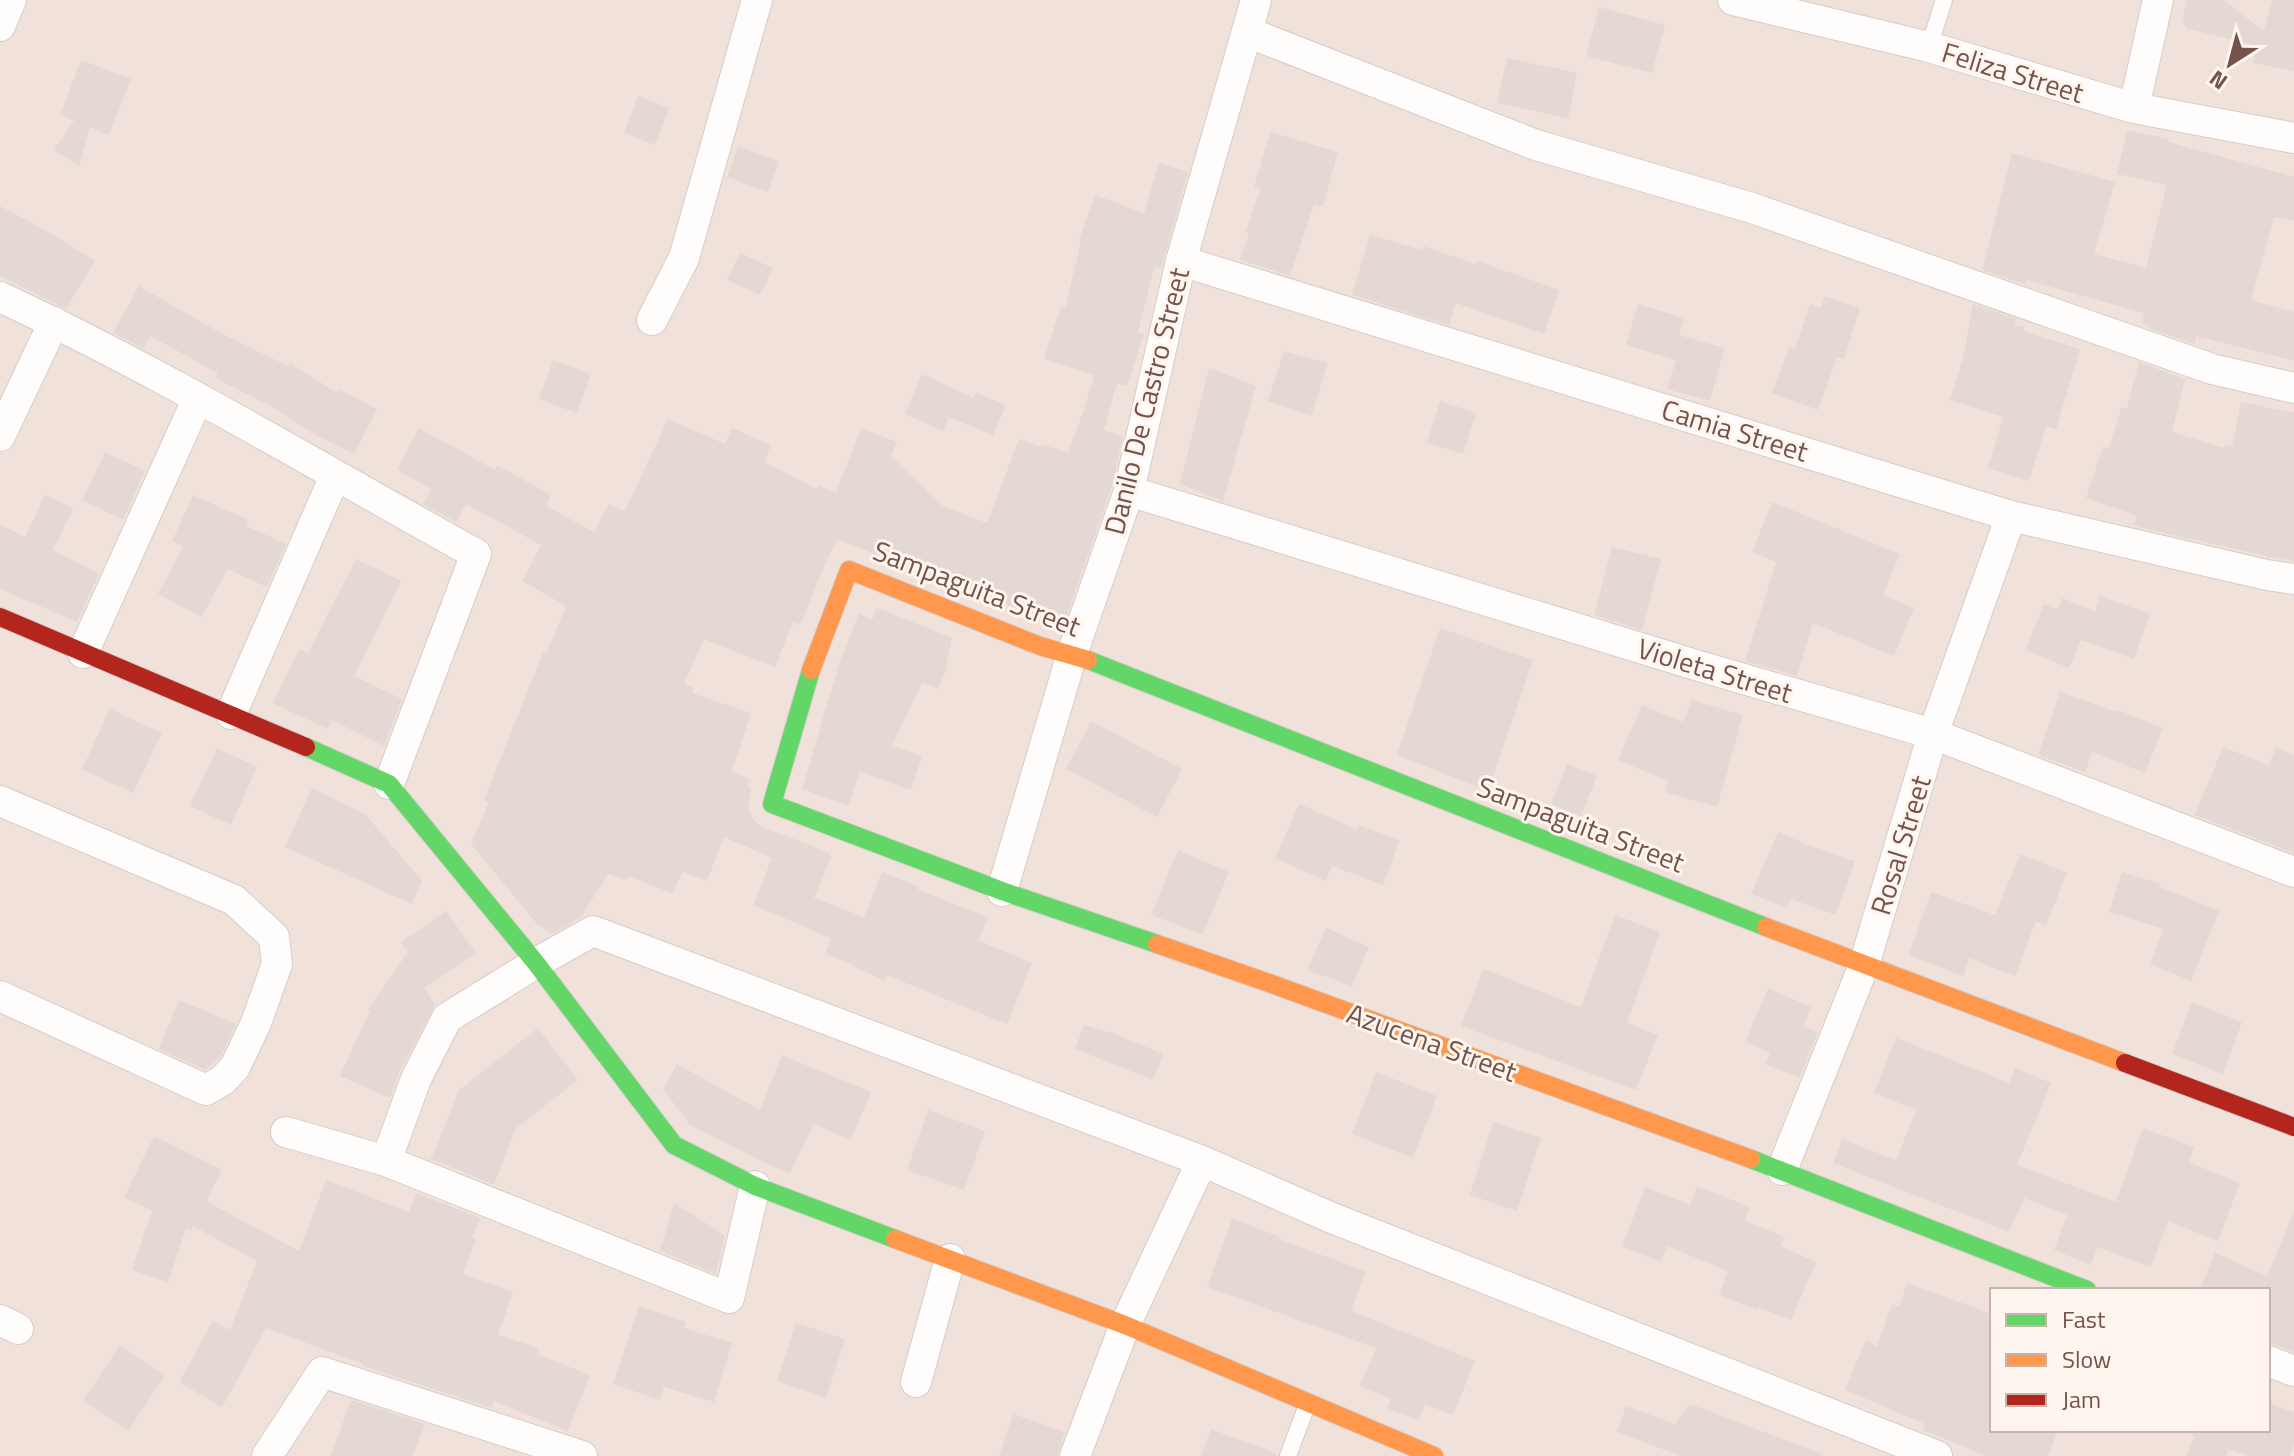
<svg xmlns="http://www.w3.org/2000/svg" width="2294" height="1456" font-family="'Titillium Web',sans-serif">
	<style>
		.residential { fill: #f0e2da; fill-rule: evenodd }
		.building { fill: #e3d8d4 }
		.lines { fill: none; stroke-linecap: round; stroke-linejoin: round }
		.lane-casing { stroke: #d6ccc9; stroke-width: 18 }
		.street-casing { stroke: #d6ccc9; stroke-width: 32 }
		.fast-casing { stroke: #d6ccc8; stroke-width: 20 }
		.slow-casing { stroke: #d6ccc8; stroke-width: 20 }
		.jam-casing { stroke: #d6ccc8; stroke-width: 20 }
		.lane { stroke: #fefdfc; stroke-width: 16 }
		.street { stroke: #fefdfc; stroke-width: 30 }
		.fast { stroke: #63d668; stroke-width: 18 }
		.slow { stroke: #ff974d; stroke-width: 18 }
		.jam { stroke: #b3261e; stroke-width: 18 }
		.labels { text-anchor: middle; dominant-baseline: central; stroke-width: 6; stroke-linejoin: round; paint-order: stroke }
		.street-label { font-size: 28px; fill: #75534d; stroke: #fef5ee }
	</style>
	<rect width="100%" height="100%" fill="#f7f1ec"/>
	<path class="residential" d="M 0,0 L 2294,0 L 2294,1456 L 0,1456 ZM 1992,1290 L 2268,1290 L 2268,1430 L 1992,1430 Z"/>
	<path class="building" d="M 2187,0 L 2224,0 L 2264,31 L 2272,0 L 2294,0 L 2294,71 L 2253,63 L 2257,46 L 2186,28 L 2182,19 Z
		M 1599,7 L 1665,25 L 1652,73 L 1586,56 Z
		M 1507,58 L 1577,73 L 1568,118 L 1497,103 Z
		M 81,60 L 131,79 L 109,135 L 90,127 L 79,166 L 54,150 L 74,121 L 60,115 Z
		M 638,96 L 669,108 L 655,145 L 624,133 Z
		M 2127,130 L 2168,139 L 2168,142 L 2294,177 L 2294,221 L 2274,217 L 2251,300 L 2294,312 L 2294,361 L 2196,336 L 2195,344 L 2148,328 L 2149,325 L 2142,323 L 2144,313 L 2026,280 L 2025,284 L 1982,270 L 2012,153 L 2115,182 L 2094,254 L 2146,268 L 2167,185 L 2117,174 Z
		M 1270,132 L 1338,152 L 1323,206 L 1314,204 L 1290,276 L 1240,260 L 1249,233 L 1246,232 L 1260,188 L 1254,187 Z
		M 738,146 L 779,161 L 768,192 L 727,177 Z
		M 1159,163 L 1188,172 L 1161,269 L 1154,267 L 1138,332 L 1144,334 L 1127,386 L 1117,383 L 1104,430 L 1123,437 L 1112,486 L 1063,626 L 838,540 L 826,561 L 800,625 L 793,622 L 775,667 L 704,639 L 684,684 L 694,688 L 692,693 L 751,713 L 732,771 L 750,779 L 747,786 L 751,788 L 748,809 L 754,821 L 763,827 L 830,853 L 831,857 L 814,898 L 864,917 L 882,872 L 919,887 L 918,890 L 988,917 L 979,941 L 1032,963 L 1007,1024 L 886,975 L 884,980 L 854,967 L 854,965 L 825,954 L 831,938 L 753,905 L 772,858 L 724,837 L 707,881 L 683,872 L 672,893 L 628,876 L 627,880 L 608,874 L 581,917 L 552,934 L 537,924 L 471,844 L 489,802 L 484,800 L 521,708 L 543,653 L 546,654 L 566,606 L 522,581 L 541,545 L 466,504 L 456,522 L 423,504 L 431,489 L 397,470 L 419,428 L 495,470 L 497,465 L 551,495 L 546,506 L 594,532 L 609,504 L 625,511 L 668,419 L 725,444 L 732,428 L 771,445 L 764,462 L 817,489 L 819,485 L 836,493 L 861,428 L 897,442 L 891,456 L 943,506 L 987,523 L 1019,439 L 1042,447 L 1043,445 L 1068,452 L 1085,407 L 1094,375 L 1044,359 L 1061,306 L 1065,308 L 1081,241 L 1079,240 L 1095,195 L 1144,213 Z
		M 0,206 L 56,236 L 95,261 L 66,309 L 0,276 Z
		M 1370,235 L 1422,250 L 1423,246 L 1476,264 L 1477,261 L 1559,290 L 1544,334 L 1456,303 L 1449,325 L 1352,295 Z
		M 740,253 L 773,268 L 760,295 L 727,280 Z
		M 139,286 L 217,331 L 288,366 L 290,363 L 336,392 L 338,389 L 377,409 L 354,454 L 316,435 L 274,408 L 215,378 L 218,373 L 150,336 L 143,348 L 113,333 Z
		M 1825,296 L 1860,308 L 1844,359 L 1837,357 L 1818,410 L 1772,393 L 1789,347 L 1795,349 L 1810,304 L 1821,308 Z
		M 1638,304 L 1684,318 L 1679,335 L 1724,348 L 1710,401 L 1667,389 L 1676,360 L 1626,345 Z
		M 1973,304 L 2016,319 L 2014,325 L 2024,327 L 2023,331 L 2080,349 L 2056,429 L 2046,426 L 2029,481 L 1988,468 L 2003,417 L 1950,400 L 1963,358 Z
		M 1284,351 L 1328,363 L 1311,416 L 1268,401 Z
		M 553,360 L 591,374 L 577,413 L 539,399 Z
		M 2139,362 L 2185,379 L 2172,432 L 2224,448 L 2225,445 L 2232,447 L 2241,402 L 2294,413 L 2294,561 L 2270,557 L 2143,528 L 2134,525 L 2137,516 L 2086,498 L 2103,447 L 2109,449 L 2121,408 L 2127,408 Z
		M 1209,368 L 1256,386 L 1223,501 L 1180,484 Z
		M 922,374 L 974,398 L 976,393 L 1006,405 L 993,435 L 949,417 L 943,431 L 905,414 Z
		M 1440,401 L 1476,413 L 1463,454 L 1427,443 Z
		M 105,452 L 145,471 L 123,520 L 82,500 Z
		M 45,495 L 73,508 L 53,550 L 99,574 L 77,622 L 0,589 L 0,525 L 25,537 Z
		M 193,495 L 248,520 L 246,526 L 286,544 L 267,587 L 227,569 L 202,617 L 158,594 L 183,546 L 172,541 Z
		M 1772,502 L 1900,554 L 1883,595 L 1914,608 L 1894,656 L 1813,623 L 1797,676 L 1745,661 L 1776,562 L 1752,552 Z
		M 1612,547 L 1661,559 L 1642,630 L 1594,615 Z
		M 356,559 L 401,581 L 354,676 L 402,699 L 384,746 L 332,720 L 327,729 L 273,703 L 299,649 L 308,653 Z
		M 2100,596 L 2150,614 L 2134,659 L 2081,640 L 2069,668 L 2025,650 L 2044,604 L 2057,610 L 2062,598 L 2095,611 Z
		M 877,608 L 952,638 L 945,672 L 938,689 L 922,682 L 892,746 L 922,756 L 911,790 L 860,772 L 848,806 L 802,789 L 840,661 L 859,613 L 872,620 Z
		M 1440,628 L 1533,660 L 1488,791 L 1397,755 Z
		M 2060,692 L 2117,712 L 2118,710 L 2163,728 L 2145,773 L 2092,752 L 2085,772 L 2038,755 Z
		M 1692,700 L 1743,715 L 1717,807 L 1665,792 L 1668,781 L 1618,760 L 1642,705 L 1683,722 Z
		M 110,709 L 162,733 L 133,793 L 82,769 Z
		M 1091,721 L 1182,769 L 1157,817 L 1066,769 Z
		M 2223,747 L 2269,765 L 2276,747 L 2294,756 L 2294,853 L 2195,815 Z
		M 217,748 L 257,767 L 231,825 L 190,806 Z
		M 1567,764 L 1597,776 L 1581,816 L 1551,804 Z
		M 312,788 L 365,814 L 422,881 L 412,904 L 285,847 Z
		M 1299,804 L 1357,829 L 1358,825 L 1400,840 L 1383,885 L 1332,866 L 1326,881 L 1275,858 Z
		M 1778,832 L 1808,845 L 1855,861 L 1836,915 L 1791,899 L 1787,908 L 1751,894 Z
		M 1178,850 L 1229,872 L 1203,934 L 1151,915 Z
		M 2020,854 L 2067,873 L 2046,925 L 2036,921 L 2015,976 L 1969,958 L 1963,976 L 1909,955 L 1931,892 L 1995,915 Z
		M 2122,872 L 2160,884 L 2160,887 L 2219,911 L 2191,981 L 2150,964 L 2164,929 L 2109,912 Z
		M 446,911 L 476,953 L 424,988 L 435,1005 L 400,1071 L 390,1098 L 340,1076 L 370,1011 L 368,1009 L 408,952 L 401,942 Z
		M 1615,915 L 1660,932 L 1627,1023 L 1658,1035 L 1636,1090 L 1461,1026 L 1483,969 L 1581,1007 Z
		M 1326,928 L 1369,947 L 1352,986 L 1307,970 Z
		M 1768,988 L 1811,1007 L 1804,1026 L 1818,1032 L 1799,1078 L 1765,1064 L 1770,1053 L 1745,1042 Z
		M 179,1000 L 236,1024 L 220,1057 L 205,1070 L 159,1049 Z
		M 2192,1002 L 2242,1022 L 2223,1074 L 2172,1054 Z
		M 1084,1025 L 1112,1033 L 1163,1054 L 1153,1080 L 1075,1049 Z
		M 538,1028 L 578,1080 L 516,1128 L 494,1185 L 431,1159 L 459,1090 Z
		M 1896,1038 L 2009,1083 L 2015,1068 L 2051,1083 L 2017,1165 L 2116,1202 L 2143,1128 L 2194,1147 L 2189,1162 L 2240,1183 L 2218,1241 L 2168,1221 L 2151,1267 L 2097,1247 L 2091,1265 L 2054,1250 L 2067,1215 L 2024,1198 L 2009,1232 L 1833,1163 L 1842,1139 L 1896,1160 L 1916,1110 L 1874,1093 Z
		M 782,1055 L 871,1092 L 851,1140 L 814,1124 L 790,1173 L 765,1163 L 690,1125 L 663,1089 L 677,1064 L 760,1110 Z
		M 1376,1072 L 1437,1096 L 1413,1158 L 1352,1134 Z
		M 928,1110 L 985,1131 L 964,1190 L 907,1170 Z
		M 1493,1122 L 1541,1138 L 1517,1211 L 1470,1195 Z
		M 154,1136 L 222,1170 L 206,1201 L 299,1251 L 326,1180 L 409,1212 L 417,1193 L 480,1218 L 472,1238 L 476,1239 L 463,1274 L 513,1292 L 498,1335 L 539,1348 L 537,1354 L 590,1375 L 568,1431 L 494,1401 L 492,1408 L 483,1405 L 363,1366 L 363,1364 L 344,1357 L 266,1328 L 222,1407 L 179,1382 L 213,1321 L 230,1330 L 257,1261 L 193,1226 L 191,1230 L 186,1228 L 168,1282 L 132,1270 L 152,1211 L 124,1197 Z
		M 1697,1186 L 1750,1207 L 1745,1221 L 1785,1237 L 1781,1246 L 1816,1262 L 1791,1320 L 1758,1307 L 1757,1310 L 1719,1295 L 1728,1271 L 1667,1246 L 1661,1262 L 1622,1246 L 1645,1187 L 1690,1205 Z
		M 674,1203 L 725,1235 L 716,1274 L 660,1251 Z
		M 2294,1212 L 2294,1352 L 2268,1342 L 2268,1290 L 2200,1290 L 2215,1253 L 2267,1276 Z
		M 1232,1219 L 1281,1237 L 1280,1240 L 1366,1271 L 1351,1311 L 1475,1361 L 1453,1415 L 1425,1404 L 1418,1420 L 1387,1408 L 1391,1399 L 1360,1386 L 1376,1348 L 1207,1287 Z
		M 1907,1283 L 1992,1314 L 1992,1430 L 2058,1430 L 2048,1456 L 1987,1456 L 1923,1430 L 1925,1424 L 1845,1390 L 1866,1339 L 1877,1347 L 1892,1304 L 1899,1307 Z
		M 639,1306 L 686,1322 L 684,1328 L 732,1343 L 714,1402 L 664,1387 L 660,1400 L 613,1384 Z
		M 796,1323 L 845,1339 L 826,1398 L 777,1381 Z
		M 120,1345 L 165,1375 L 128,1431 L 83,1401 Z
		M 351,1400 L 425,1424 L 413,1456 L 331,1456 Z
		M 2268,1403 L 2294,1412 L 2294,1444 L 2290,1456 L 2249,1456 L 2229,1449 L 2226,1456 L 2186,1456 L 2195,1436 L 2186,1432 L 2186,1430 L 2268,1430 Z
		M 1690,1404 L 1822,1454 L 1822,1456 L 1681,1456 L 1617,1432 L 1626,1406 L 1675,1424 Z
		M 1013,1414 L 1065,1432 L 1057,1456 L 999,1456 Z
		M 1211,1429 L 1277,1454 L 1277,1456 L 1201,1456 Z"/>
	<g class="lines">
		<g class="lane-casing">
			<path id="lane" d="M 1929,47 L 1944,0
				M 1288,1456 L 1307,1405"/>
		</g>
		<g class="street-casing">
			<path id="street" d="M 1733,0 L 1929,47 L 2134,108 L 2294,138
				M 0,26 L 11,0
				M 1247,32 L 1536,145 L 1752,208 L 2212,369 L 2294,388
				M 2134,108 L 2158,0
				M 1181,261 L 2011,516 L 2267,575 L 2294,579
				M 0,297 C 164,373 318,467 476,554 L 389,784
				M 652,320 L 684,258 L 757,0
				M 0,436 L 54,322
				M 1129,491 L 1699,666 L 1933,734 L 2294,872
				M 83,653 L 198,398
				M 231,714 L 335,476
				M 0,801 L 234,900 L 274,937 L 277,964 L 256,1023 L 235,1067 L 223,1080 L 206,1090 L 0,996
				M 1002,891 L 1072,654 L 1129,491 L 1181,261 L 1256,0
				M 286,1132 L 386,1161 L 416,1079 L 447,1018 L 536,963 L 593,931 L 1202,1161 L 1332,1218 L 1937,1456
				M 386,1161 L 729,1298 L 755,1186
				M 1782,1170 L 1864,965 L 1933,734 L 2011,516
				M 0,1320 L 18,1329
				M 2268,1361 L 2294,1371
				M 916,1382 L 950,1259
				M 267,1456 L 322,1372 L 582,1456
				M 1075,1456 L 1125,1325 L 1202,1161"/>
		</g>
		<g class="fast-casing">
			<path id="fast" d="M 1088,660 L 1766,927
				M 811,670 L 772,804 L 1002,891 L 1157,944
				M 306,747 L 389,784 L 536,963 L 674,1145 L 755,1186 L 895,1239
				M 1751,1159 L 2087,1290"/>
		</g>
		<g class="slow-casing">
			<path id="slow" d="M 811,670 L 849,570 L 1040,646 L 1088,660
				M 1766,927 L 2125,1063
				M 1157,944 L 1269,983 L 1751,1159
				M 895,1239 L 1125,1325 L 1434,1456"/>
		</g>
		<g class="jam-casing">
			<path id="jam" d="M 0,617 L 306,747
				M 2125,1063 L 2294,1127"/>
		</g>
		<use href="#lane" class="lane"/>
		<use href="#street" class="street"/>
		<use href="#fast" class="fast"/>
		<use href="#slow" class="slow"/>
		<use href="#jam" class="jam"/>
	</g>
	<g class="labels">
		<g class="street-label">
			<text transform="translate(2013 72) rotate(17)">Feliza Street</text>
			<text transform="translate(1146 401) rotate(-76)">Danilo De Castro Street</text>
			<text transform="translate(1735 430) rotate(17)">Camia Street</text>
			<text transform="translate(977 588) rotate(21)">Sampaguita Street</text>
			<text transform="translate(1715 670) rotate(17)">Violeta Street</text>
			<text transform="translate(1581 824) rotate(21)">Sampaguita Street</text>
			<text transform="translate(1900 845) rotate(-73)">Rosal Street</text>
			<text transform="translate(1432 1042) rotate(20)">Azucena Street</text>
		</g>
	</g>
	<rect x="1990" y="1288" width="280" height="144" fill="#fef5ee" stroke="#c7b4ae" stroke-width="2"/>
	<rect x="2006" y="1314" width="40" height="12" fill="#63d668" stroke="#c7b4ae" stroke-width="2"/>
	<text x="2062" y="1328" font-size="24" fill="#75534d">Fast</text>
	<rect x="2006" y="1354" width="40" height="12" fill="#ff974d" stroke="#c7b4ae" stroke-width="2"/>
	<text x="2062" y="1368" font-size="24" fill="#75534d">Slow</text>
	<rect x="2006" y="1394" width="40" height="12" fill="#b3261e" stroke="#c7b4ae" stroke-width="2"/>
	<text x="2062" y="1408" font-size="24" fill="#75534d">Jam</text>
	<g transform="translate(2230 64) rotate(216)" stroke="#fef5ee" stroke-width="6" paint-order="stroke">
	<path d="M0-6L14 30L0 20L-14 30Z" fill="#75534d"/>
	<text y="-12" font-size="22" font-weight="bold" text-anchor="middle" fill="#75534d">N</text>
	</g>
</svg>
